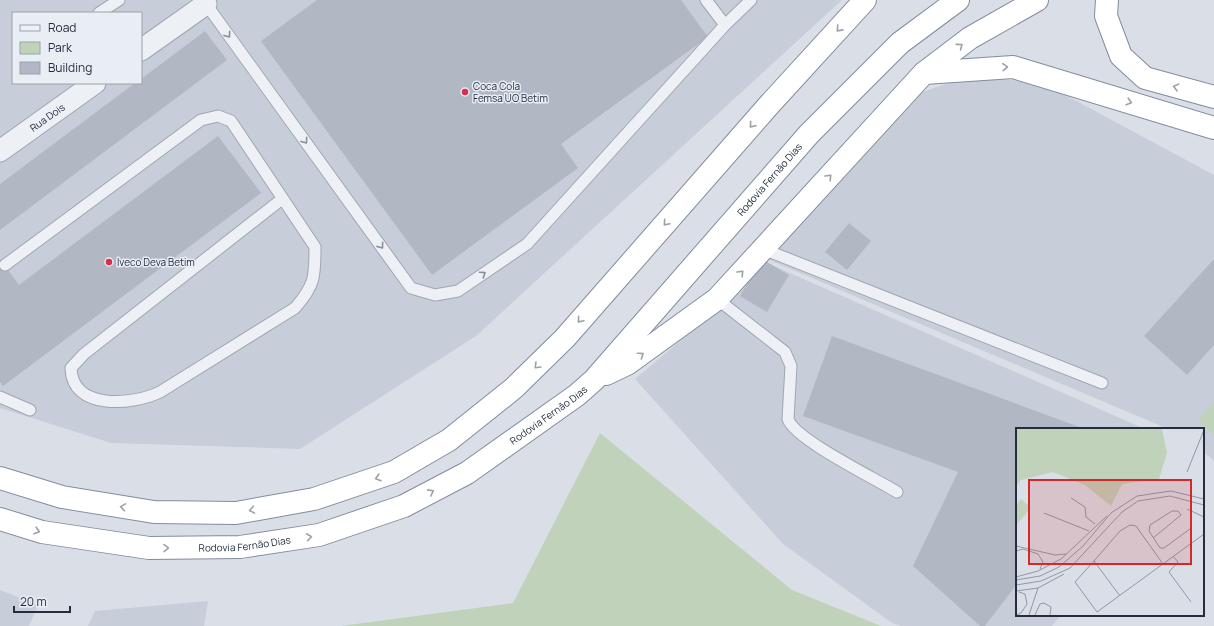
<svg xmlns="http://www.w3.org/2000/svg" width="1214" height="626" font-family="Manrope,sans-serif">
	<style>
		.built { fill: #c8ced9; fill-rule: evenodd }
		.green { fill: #c0d2ba }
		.building { fill: #b1b8c4 }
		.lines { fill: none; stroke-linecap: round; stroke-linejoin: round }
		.service-casing { stroke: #9fa6b1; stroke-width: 13 }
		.minor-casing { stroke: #9fa6b1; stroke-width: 23 }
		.motorway-casing { stroke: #808c9f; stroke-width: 24 }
		.service { stroke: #edf0f5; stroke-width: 11 }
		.minor { stroke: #edf0f5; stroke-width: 21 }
		.motorway { stroke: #fff; stroke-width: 22 }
		.oneway { stroke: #9ca0a8 }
		.oneway2 { stroke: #888e9a }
		.poi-dot { fill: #dc2e4a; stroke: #e9eef5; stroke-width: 1.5 }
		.labels { text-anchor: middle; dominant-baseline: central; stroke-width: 3; stroke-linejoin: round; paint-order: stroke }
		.poi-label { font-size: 10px; fill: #232d3e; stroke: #e9eef5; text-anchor: start }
		.street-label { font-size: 10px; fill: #232d3e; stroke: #e9eef5 }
		.inset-road { fill: none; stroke: #9198a3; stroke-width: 1 }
		.view { fill: #d62828; fill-opacity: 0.15; stroke: #d62828; stroke-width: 2 }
		.inset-edge { fill: none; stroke: #232d3e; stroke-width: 2 }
	</style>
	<rect width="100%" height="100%" fill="#dadfe7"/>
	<path class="built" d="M 0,0 L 842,0 L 476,336 L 300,449 L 111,443 L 0,408 ZM 13,13 L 141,13 L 141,83 L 13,83 Z
		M 966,77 L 1041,82 L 1214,175 L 1214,461 L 1203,451 L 1203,429 L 1168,429 L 767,259 L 914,95 Z
		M 758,259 L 1145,429 L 1017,429 L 1017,615 L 1061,615 L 1052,626 L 901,626 L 892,623 L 783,544 L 635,379 L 733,296 Z
		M 0,590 L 38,605 L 29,626 L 0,626 Z
		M 208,601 L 204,626 L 88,626 L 95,611 Z"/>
	<path class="green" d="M 1214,402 L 1214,435 L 1198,420 Z
		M 600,433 L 792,590 L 881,626 L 341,626 L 513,603 Z"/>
	<path class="building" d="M 317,0 L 681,0 L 708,37 L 561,144 L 578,168 L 432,275 L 261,41 Z
		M 205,31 L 227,60 L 0,230 L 0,184 L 135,83 L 141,83 L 141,79 Z
		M 218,136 L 261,193 L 3,386 L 0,382 L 0,259 L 19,285 Z
		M 849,223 L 871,241 L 847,270 L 825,252 Z
		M 762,259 L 789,275 L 767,312 L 740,296 Z
		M 1214,259 L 1214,345 L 1187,375 L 1144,336 Z
		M 832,336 L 1085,429 L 1017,429 L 1017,584 L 985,626 L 980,626 L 913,566 L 958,472 L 803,416 Z"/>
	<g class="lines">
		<g class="service-casing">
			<path id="service" d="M 208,2 L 206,4 L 411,288 L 435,295 L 458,291 L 527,244 L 725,25 L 706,0
				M 99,13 L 119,0
				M 725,25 L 751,0
				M 763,249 L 1102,383
				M 5,265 L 201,120 L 218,116 L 231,121 L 315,247 C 315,277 315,285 295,308 L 160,392 C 133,405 72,411 71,368 L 84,354 L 282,199
				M 717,299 L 785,352 L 791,366 L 788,419 C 794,439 876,479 897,492
				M 0,397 L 30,410"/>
		</g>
		<g class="minor-casing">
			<g id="minor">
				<path d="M 141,50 L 206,4"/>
				<path id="s1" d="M 0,151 L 95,83"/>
			</g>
		</g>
		<g class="motorway-casing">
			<g id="motorway">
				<path d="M 1107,0 L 1106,16 L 1121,56 L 1145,78 L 1214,97"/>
				<path d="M 924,73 L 1013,67 L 1214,128"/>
				<path d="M 606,374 L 627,364 L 717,299 L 924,73 L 970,38 L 1037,0"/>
				<path d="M 0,478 L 62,497 L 154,512 L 236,513 L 314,499 L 394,472 L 449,440 L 514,388 L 565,338 L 769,105 L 865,0"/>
				<path id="s2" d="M 0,519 L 42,532 L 149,548 L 240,547 L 319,535 L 404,506 L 467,473 L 577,395 L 594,380 L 809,134 L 900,43 L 958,0"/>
			</g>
		</g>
		<use href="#service" class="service"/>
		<use href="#minor" class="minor"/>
		<use href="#motorway" class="motorway"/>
	</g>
	<defs><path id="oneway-chevron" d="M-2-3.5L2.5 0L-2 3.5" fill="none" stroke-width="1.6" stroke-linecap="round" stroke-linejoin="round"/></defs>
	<g class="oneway">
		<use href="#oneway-chevron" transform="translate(839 29) rotate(132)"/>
		<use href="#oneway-chevron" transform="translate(960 46) rotate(-37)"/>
		<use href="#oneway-chevron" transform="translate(1005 67) rotate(-4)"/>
		<use href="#oneway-chevron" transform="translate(1176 87) rotate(-165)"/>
		<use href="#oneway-chevron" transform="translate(1129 102) rotate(17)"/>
		<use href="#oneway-chevron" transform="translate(752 125) rotate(131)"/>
		<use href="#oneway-chevron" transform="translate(829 177) rotate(-47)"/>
		<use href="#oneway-chevron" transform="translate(666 223) rotate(131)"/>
		<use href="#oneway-chevron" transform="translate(741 273) rotate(-47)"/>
		<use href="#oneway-chevron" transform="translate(580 320) rotate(131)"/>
		<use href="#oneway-chevron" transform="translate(641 355) rotate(-35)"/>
		<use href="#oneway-chevron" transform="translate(537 366) rotate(135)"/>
		<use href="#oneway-chevron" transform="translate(378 478) rotate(162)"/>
		<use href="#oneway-chevron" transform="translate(431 492) rotate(-28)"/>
		<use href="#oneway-chevron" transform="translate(123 507) rotate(-171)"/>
		<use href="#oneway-chevron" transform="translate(252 510) rotate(170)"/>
		<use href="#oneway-chevron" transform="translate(37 531) rotate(16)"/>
		<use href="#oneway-chevron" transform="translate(309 537) rotate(-8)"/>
		<use href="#oneway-chevron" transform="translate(166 548) rotate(-1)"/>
	</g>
	<g class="oneway2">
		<use href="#oneway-chevron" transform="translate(228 35) rotate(54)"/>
		<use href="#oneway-chevron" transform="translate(305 141) rotate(54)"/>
		<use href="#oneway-chevron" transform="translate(381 246) rotate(54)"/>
		<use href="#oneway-chevron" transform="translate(483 274) rotate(-34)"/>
	</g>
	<g class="poi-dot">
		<circle cx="465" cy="92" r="4"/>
		<circle cx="109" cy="262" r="4"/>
	</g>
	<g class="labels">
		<g class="poi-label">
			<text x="473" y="86">Coca Cola<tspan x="473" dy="12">Femsa UO Betim</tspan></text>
			<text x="117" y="262">Iveco Deva Betim</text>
		</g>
		<g class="street-label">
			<text stroke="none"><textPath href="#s1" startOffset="58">Rua Dois</textPath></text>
			<text stroke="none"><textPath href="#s2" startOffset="908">Rodovia Fernão Dias</textPath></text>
			<text stroke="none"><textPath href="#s2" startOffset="584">Rodovia Fernão Dias</textPath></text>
			<text stroke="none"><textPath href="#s2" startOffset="248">Rodovia Fernão Dias</textPath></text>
		</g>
	</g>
	<g transform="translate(1016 428)">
		<rect width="188" height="188" fill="#dadfe7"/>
		<path d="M 0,1 L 146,1 L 151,25 L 143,51 L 106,56 L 95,78 L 69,57 L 37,44 L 5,52 L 0,58 ZM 5,71 L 15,80 L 1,96 L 0,77 Z" fill="#c0d2ba"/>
		<path class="inset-road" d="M 171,44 L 188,2M 55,70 L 69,79 L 70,89 L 79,96M 171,81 L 188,89M 28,85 L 73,103M 137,110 L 165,87 L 162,83 L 156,83 L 134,97 L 133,103 L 144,120 L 148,120 L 174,101M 0,118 L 39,127 L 50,126M 0,123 L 7,121 L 22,126 L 27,134 L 24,141M 157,128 L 162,134 L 153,144 L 175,174M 78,133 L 59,154 L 81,184 L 188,106M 0,149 L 22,143 L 45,131 L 91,88M 0,152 L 24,148 L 43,139 L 67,118 L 95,85 L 121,68 L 155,63 L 188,71M 0,157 L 25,153 L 54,140 L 106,84 L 122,73 L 154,68 L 188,77M 0,163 L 22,160 L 48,146M 104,168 L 78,133 L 104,103 L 114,97 L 120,98 L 147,136M 0,187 L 5,185 L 11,176 L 9,166 L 3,164M 13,187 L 22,160M 19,187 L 24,176 L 28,175 L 35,179 L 34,187"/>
		<path class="view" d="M 13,52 L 175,52 L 175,136 L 13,136 Z"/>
		<rect width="188" height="188" class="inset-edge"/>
	</g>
	<rect x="12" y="12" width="130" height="72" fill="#e9eef5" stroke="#9aa1ac"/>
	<rect x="20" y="25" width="20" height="6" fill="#edf0f5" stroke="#9aa1ac"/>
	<text x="48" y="32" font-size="12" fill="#232d3e">Road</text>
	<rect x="20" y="42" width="20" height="12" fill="#c0d2ba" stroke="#9aa1ac"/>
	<text x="48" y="52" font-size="12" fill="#232d3e">Park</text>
	<rect x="20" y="62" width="20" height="12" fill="#b1b8c4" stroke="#9aa1ac"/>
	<text x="48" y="72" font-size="12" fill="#232d3e">Building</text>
	<path d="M14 606v6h56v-6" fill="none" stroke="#232d3e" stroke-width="2"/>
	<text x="20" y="606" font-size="12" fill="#232d3e" stroke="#e9eef5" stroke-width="3" paint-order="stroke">20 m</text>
</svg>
